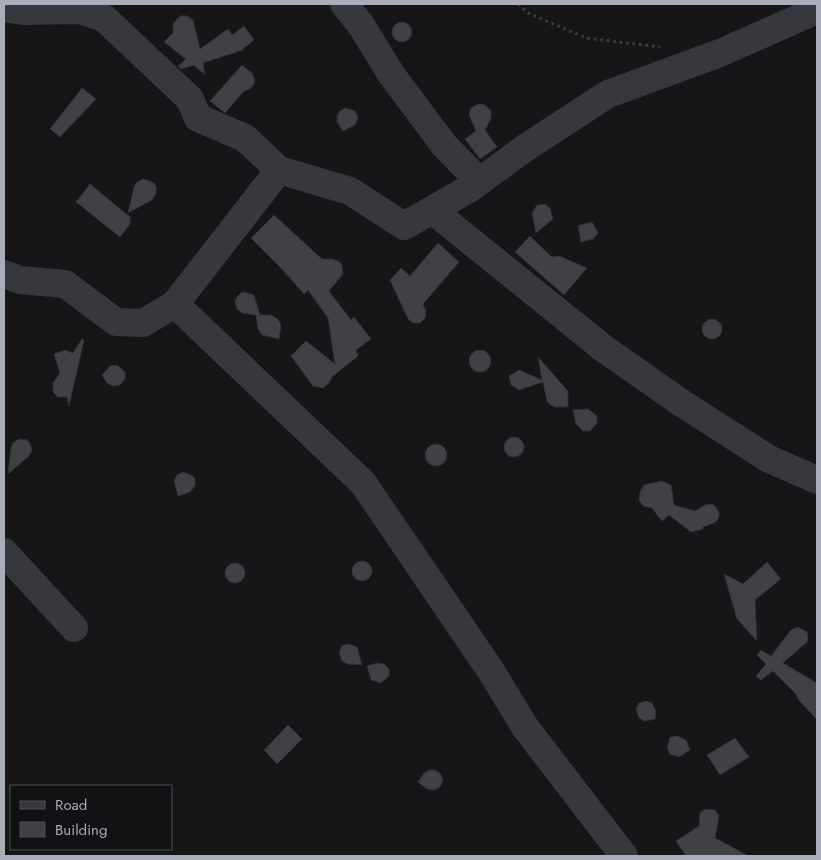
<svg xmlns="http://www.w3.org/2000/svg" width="821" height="860" font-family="Jost,sans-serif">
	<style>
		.building { fill: #404145; stroke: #303034 }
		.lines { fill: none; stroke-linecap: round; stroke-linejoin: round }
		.path { stroke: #3d3f44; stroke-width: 3; stroke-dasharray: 2.5 4; stroke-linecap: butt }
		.minor { stroke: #37383d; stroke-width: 28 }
	</style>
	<rect width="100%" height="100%" fill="#161618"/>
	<path class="building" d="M 180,16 L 187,16 L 193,20 L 200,49 L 228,29 L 232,35 L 244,26 L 254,40 L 243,49 L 243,50 L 203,63 L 205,75 L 194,65 L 181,69 L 178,66 L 186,59 L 164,42 L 173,33 L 173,24 Z
		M392 32a10 10 0 1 1 20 0a10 10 0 1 1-20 0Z
		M 242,65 L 252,73 L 255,80 L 254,84 L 250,89 L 244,91 L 225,113 L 210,101 Z
		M 82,88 L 96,99 L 60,137 L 50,129 Z
		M 478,104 L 485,105 L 491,111 L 491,118 L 485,130 L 497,147 L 480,159 L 465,139 L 476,131 L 469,115 L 471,108 Z
		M 345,108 L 355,111 L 358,118 L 355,125 L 343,131 L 337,122 L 337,116 L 340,111 Z
		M 143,179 L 150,181 L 154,183 L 156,186 L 156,194 L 152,200 L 128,213 L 134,187 L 136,183 Z
		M 90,184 L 130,217 L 130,224 L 120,237 L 76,202 Z
		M 544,204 L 550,208 L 553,219 L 536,233 L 532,213 L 537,205 Z
		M 274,215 L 322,259 L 332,259 L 340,262 L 342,266 L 343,274 L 329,291 L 351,320 L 354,317 L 371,339 L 356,350 L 358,356 L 333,376 L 329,383 L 323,388 L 313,386 L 291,356 L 306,341 L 335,364 L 328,318 L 308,290 L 304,294 L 281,268 L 251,238 Z
		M 592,222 L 598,233 L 593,239 L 581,242 L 578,226 Z
		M 530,236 L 552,257 L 559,256 L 587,268 L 564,295 L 515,252 Z
		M 438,243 L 459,262 L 423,304 L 426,312 L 425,318 L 420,323 L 413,323 L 408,319 L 390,280 L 401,268 L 410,276 Z
		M 244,292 L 254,295 L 260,315 L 271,315 L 278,319 L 281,325 L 279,339 L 262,335 L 258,329 L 256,315 L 242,313 L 237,309 L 235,302 L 236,298 L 241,293 Z
		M702 329a10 10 0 1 1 20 0a10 10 0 1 1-20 0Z
		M 82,339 L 84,340 L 69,406 L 67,397 L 58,397 L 53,392 L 53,383 L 60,373 L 54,354 L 65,350 L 73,353 Z
		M469 361a11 11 0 1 1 22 0a11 11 0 1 1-22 0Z
		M 538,357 L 567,390 L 568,394 L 568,407 L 555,407 L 549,404 L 547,401 L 543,382 L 519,390 L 511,385 L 509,376 L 519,370 L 542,380 Z
		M 117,365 L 125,372 L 125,379 L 120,385 L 113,386 L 107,383 L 102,375 L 110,366 Z
		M 588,409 L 597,416 L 597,423 L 590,431 L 583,431 L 576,424 L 573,410 Z
		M504 447a10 10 0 1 1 20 0a10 10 0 1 1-20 0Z
		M 19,439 L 27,440 L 29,442 L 32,449 L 31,452 L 29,456 L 8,474 L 11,447 L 14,442 Z
		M425 455a11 11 0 1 1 22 0a11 11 0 1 1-22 0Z
		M 183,472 L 193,476 L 195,479 L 195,486 L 190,492 L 178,496 L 174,481 L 177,475 Z
		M 662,481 L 671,485 L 674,505 L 695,511 L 705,505 L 711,504 L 715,506 L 719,512 L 719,516 L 716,522 L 703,527 L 703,529 L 691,532 L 669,515 L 662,521 L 652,508 L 643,506 L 639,500 L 640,492 L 644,485 Z
		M352 571a10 10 0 1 1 20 0a10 10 0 1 1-20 0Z
		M 767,562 L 781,579 L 755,600 L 757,641 L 737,619 L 724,574 L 743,584 Z
		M225 573a10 10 0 1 1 20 0a10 10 0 1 1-20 0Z
		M 798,627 L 807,632 L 808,639 L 807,642 L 783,663 L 817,683 L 817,720 L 798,699 L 796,694 L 773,671 L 761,680 L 756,676 L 766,664 L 757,655 L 761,650 L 771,656 L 791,630 Z
		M 348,644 L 357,647 L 362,665 L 348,664 L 342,661 L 339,652 L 342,646 Z
		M 378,663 L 384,664 L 389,669 L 389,676 L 381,683 L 371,680 L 367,666 Z
		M 646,701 L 652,703 L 656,712 L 655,719 L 644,721 L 639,718 L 636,709 L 639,703 Z
		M 288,725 L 302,739 L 277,764 L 264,750 Z
		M 677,736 L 686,740 L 690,750 L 679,757 L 670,754 L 667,748 L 670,737 Z
		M 735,738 L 749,757 L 720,775 L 707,755 Z
		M 430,770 L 434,770 L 440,773 L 443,780 L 440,787 L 434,790 L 427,789 L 418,782 L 424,773 Z
		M 705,809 L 715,810 L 719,816 L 715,838 L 749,856 L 686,856 L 676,841 L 699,826 L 700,813 Z"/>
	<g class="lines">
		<path class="path" d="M 518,4 L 528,13 L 586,38 L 660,47"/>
		<path class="minor" d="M 344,4 L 361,25 L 391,74 L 444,145 L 479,181
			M 4,8 L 23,11 L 80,10 L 104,18 L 190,99 L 198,118 L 245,138 L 279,170 L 350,191 L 404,226 L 472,187 L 525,148 L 608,94 L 720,53 L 817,10
			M 432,210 L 603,348 L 680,402 L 769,459 L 817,480
			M 4,274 L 20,280 L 65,284 L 116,322 L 143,323 L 175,304 L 279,170
			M 175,304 L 363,483 L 491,671 L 525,727 L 624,856
			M 4,552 L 74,628"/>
	</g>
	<rect width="821" height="860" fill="none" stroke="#a8adb8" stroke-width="10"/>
	<rect x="10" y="785" width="162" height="65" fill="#111113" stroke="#4d4f55"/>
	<rect x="20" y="801" width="25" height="8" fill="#37383d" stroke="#4d4f55"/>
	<text x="55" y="810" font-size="15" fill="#a8adb8">Road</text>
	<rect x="20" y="822" width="25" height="15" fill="#404145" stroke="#4d4f55"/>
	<text x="55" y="835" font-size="15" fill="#a8adb8">Building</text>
</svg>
